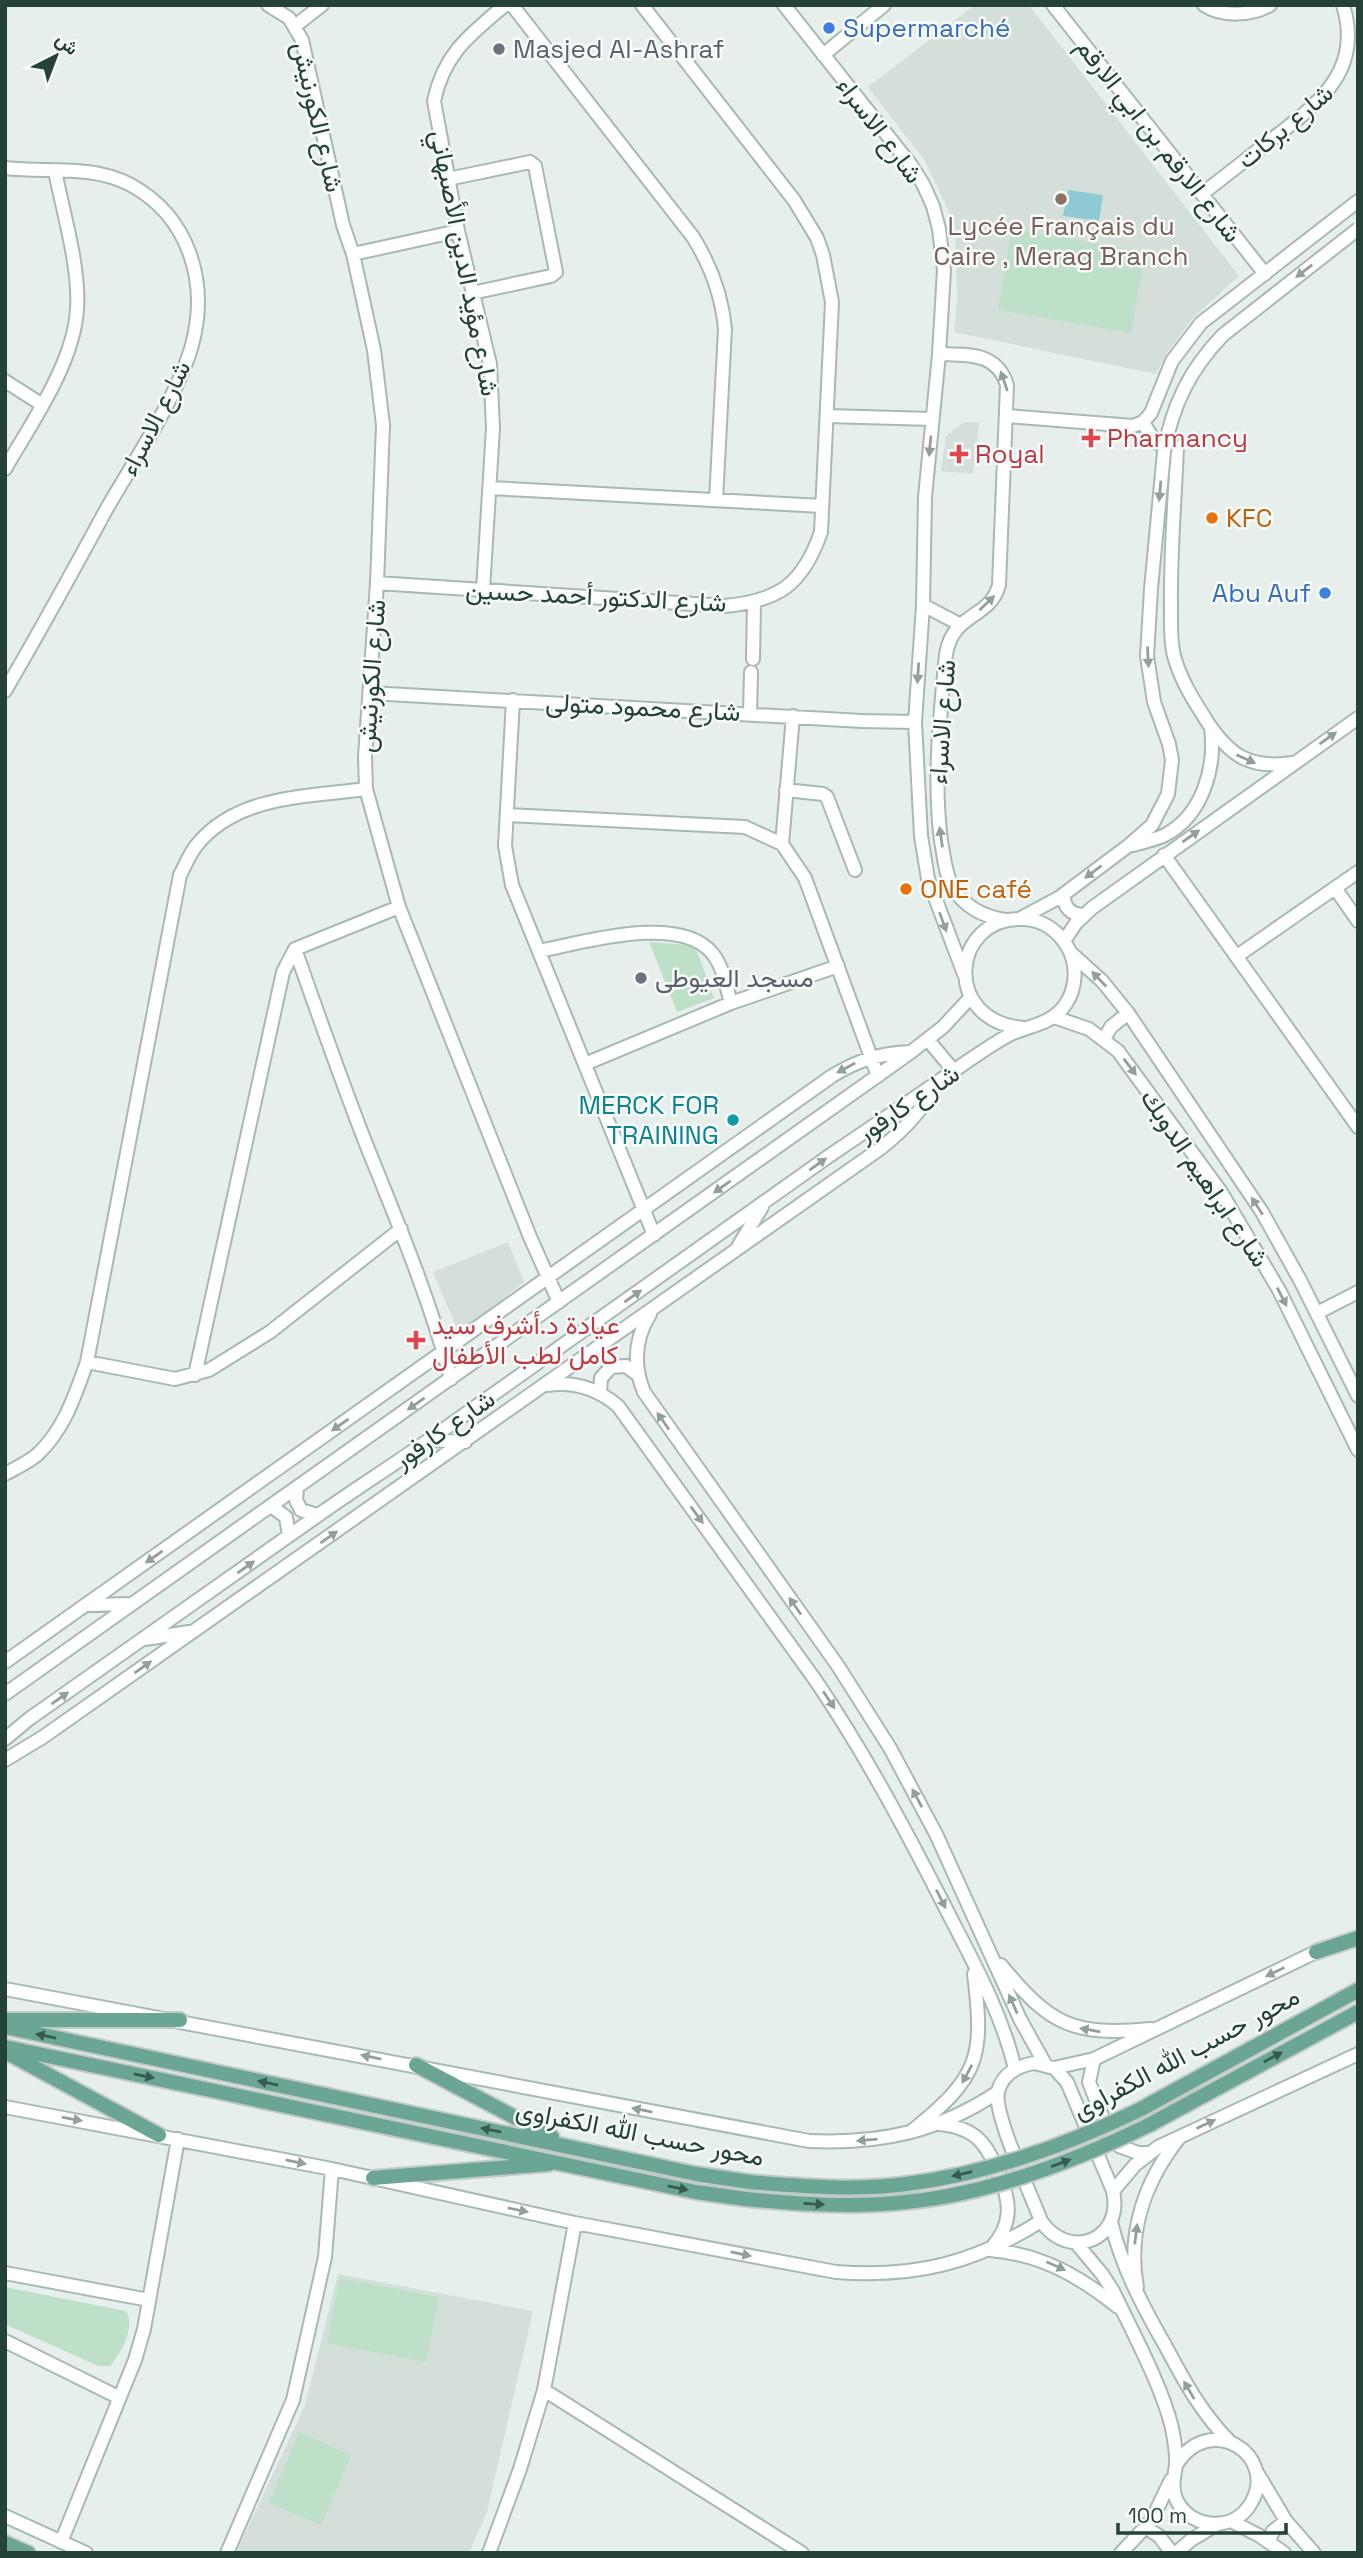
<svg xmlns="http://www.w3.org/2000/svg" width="1363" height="2558" font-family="'Space Grotesk',Vazirmatn,sans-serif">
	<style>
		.built { fill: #d4dfda }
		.green { fill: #bfe0c8 }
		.water { fill: #8ec9d4 }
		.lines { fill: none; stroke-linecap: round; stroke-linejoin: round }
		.minor-casing { stroke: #a8b8b2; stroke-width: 16 }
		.major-casing { stroke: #c2cac8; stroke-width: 18 }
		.minor { stroke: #fff; stroke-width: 12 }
		.major { stroke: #6aa596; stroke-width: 14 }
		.minor-bridge-casing { stroke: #a8b8b2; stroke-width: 16; stroke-linecap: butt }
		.major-bridge-casing { stroke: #c2cac8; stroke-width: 18; stroke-linecap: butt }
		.minor-bridge { stroke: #fff; stroke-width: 12 }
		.major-bridge { stroke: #6aa596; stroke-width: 14 }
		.oneway { fill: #92a09c }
		.oneway2 { fill: #365b51 }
		.shop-dot { fill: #3f7fe0; stroke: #f7fbf9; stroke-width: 2.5 }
		.worship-dot { fill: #6b7280; stroke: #f7fbf9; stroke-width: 2.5 }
		.education-dot { fill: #8d6e63; stroke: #f7fbf9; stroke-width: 2.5 }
		.health-dot { fill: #e0444e; stroke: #f7fbf9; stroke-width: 2.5 }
		.food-dot { fill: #e8710a; stroke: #f7fbf9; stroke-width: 2.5 }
		.culture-dot { fill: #0f9aa8; stroke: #f7fbf9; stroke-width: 2.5 }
		.labels { text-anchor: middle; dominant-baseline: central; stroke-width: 5; stroke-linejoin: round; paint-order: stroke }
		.shop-label { font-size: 26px; fill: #366cbe; stroke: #f7fbf9; text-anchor: start }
		.worship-label { font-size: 26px; fill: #5b616d; stroke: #f7fbf9; text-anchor: start }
		.street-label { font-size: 26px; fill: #24423a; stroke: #f7fbf9 }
		.education-label { font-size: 26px; fill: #785e54; stroke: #f7fbf9 }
		.health-label { font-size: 26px; fill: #be3a42; stroke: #f7fbf9; text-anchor: start }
		.food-label { font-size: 26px; fill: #c56008; stroke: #f7fbf9; text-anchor: start }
		.culture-label { font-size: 26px; fill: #0d838f; stroke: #f7fbf9; text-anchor: end }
	</style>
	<rect width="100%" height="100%" fill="#e6efeb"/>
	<path class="built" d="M 975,5 L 1029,5 L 1239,276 L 1191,320 L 1166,354 L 1156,374 L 954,332 L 957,301 L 956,259 L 955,235 L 948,210 L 925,161 L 868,87 Z
		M 964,422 L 979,423 L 973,474 L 941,471 L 946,436 Z
		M 508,1242 L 524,1282 L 459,1333 L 433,1272 Z
		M 338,2274 L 533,2311 L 487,2512 L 469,2553 L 236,2553 L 305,2405 Z"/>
	<path class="green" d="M 1012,228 L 1145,252 L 1131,333 L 998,310 Z
		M 649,942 L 689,945 L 697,951 L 714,998 L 677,1012 Z
		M 340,2278 L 439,2297 L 426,2362 L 327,2343 Z
		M 5,2287 L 126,2311 C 136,2327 121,2353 110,2366 L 98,2366 L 5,2324 Z
		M 299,2432 L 351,2455 L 321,2525 L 269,2503 Z"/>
	<path class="water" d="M 1068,190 L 1103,195 L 1099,221 L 1063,216 Z"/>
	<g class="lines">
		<g class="minor-casing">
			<path id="minor" d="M 268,5 L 289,18 L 302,40 L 343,225 L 353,254 L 374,350 L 383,425 L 377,583 L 365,756 L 366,789 L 399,907 L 530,1237 L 559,1302
				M 512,5 L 693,237 C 711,266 722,295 725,329 L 716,500
				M 784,5 L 911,165 L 923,184 L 933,206 L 939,229 L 944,270 L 939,354 L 925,497 L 923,605 L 915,722 L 921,836 L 928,879 L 964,974
				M 1053,5 L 1265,274
				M 1204,5 C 1222,17 1251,16 1270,5
				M 295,26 L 322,5
				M 823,55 L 884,5
				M 5,168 C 47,173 92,164 131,185 C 189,217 209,282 192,345 C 177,398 134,461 106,510 C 73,571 40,631 5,691
				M 448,179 L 530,162 L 535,166 L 556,272 L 551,276 L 472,293
				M 1202,194 C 1226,175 1251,156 1275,137 C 1320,102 1363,70 1343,5
				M 353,254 L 458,231
				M 939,354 C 968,355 997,352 1007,385 L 999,585 C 990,619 953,612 946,654 C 940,717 933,778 941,841 C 944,856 945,874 953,888 C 965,907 984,917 1006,920
				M 5,381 L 41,404
				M 827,416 L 932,419
				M 1007,416 L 1133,426 L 1143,422 L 1151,413 L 1172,361 L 1201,323 L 1358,201
				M 1143,422 C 1151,436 1158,451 1177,447 C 1175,501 1170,554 1171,608 C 1171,624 1170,640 1174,656 C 1181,681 1194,701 1208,723 C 1231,757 1251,769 1293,763
				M 5,469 C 32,422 74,363 77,309 C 80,268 63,212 55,171
				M 490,488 L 822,506
				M 377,583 L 725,606 C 779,601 803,584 821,532 L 832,302 L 823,255 L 817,238 L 794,200 L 642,5
				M 483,590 L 493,428 L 490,364 L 458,231 L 434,101 C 444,53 470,35 505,5
				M 923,605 L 959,624
				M 753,659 L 754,603
				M 370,693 L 862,721 L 915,722
				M 513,700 L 505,846 L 512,885 L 654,1235
				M 750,713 L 751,672
				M 786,790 L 823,794 L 827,797 L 855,870
				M 507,815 L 745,827 L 782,844 L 805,878 L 878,1076
				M 782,844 L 793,716
				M 1133,845 C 1143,842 1155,840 1165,835 C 1203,815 1216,767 1211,728
				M 1164,855 L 1358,1127
				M 1335,888 L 1358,921
				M 1064,894 C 1063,907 1071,915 1084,915
				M 1021,918 L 1060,897 L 1128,846 L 1152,825 L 1168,794 L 1172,760 L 1169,744 L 1154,702 L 1147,656 L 1151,589
				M 1064,941 L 1076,923 L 1092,908 L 1358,718
				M 295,949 C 318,1014 341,1080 366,1144 C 397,1221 430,1299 451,1379
				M 539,951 C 582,943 679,913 712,953 C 723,966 726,986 731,1003
				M 1071,953 L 1102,981 L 1128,1013 L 1262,1212 L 1300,1280 L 1358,1396
				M 1237,956 L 1358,872
				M 1054,1017 L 1089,1029 L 1118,1051 L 1221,1192 L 1279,1290 L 1358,1450
				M 1104,1039 L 1111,1027 L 1128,1013
				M 928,1040 L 954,1071
				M 585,1064 L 731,1003 L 838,966
				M 739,1245 L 762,1207
				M 1317,1313 L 1358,1292
				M 650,1314 C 635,1338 633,1365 644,1392 L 838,1666 L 890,1748 L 936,1834 L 1020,2019 L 1045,2064
				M 87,1362 L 175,1379 L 209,1370 L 270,1332 L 401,1229
				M 195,1375 L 283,972 L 295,949 L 399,907
				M 547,1385 C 574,1381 598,1389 618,1406 L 816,1681 C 864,1752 904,1827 943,1903 C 970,1956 1001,2010 1015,2069
				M 600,1394 L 601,1378 L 611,1367 L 626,1366 L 638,1375
				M 430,1440 L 465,1442
				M 5,1474 C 16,1468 29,1462 38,1454 C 65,1428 75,1395 87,1362 L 180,875 C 185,866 189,855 196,846 C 236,795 307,797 366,789
				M 297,1489 L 296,1500 L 301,1510 L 317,1515
				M 271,1506 L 286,1517 L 289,1536
				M 87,1605 L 132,1604
				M 145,1639 L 189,1632
				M 5,1662 L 832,1076 C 858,1060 881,1053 911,1052
				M 5,1694 L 911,1052 L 943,1027 L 970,998
				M 5,1739 L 29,1719 C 125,1652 221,1583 317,1516 C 355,1489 395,1464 433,1437 C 566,1344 697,1249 829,1156 C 866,1131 903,1106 939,1081 C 963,1065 986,1047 1011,1034 C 1031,1025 1052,1024 1065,1005 C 1077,988 1078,964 1067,946 C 1058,931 1042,919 1023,919 C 951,916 941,1022 1024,1028
				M 5,1760 L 43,1737 L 881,1148 C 904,1130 923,1110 936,1084
				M 1001,1965 C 1051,2026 1073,2036 1151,2029
				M 5,1989 L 809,2141 C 881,2144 938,2132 998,2092
				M 1094,2059 L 1089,2082 L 1107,2129 L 1119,2146 L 1138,2153 L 1149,2153
				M 1034,2063 L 1054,2068 L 1067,2082 L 1113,2191 C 1124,2240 1069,2262 1041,2221 C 1032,2196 993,2114 998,2092 C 1002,2074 1018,2066 1034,2063 Z
				M 1054,2068 L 1094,2059 L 1324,1948
				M 5,2107 L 332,2169 L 575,2223 L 836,2272 C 915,2278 975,2263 1041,2221
				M 940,2124 C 977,2128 988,2145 1000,2177 C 1011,2203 1012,2225 992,2247
				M 913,2130 C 980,2076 984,2057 974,1974
				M 1113,2191 L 1135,2165 L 1158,2147 L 1358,2054
				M 1111,2222 C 1122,2267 1142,2305 1165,2345 C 1184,2381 1202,2414 1231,2443
				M 1076,2243 L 1102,2274 L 1113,2291 C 1132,2331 1162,2386 1172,2428 C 1174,2439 1177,2453 1176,2465 C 1174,2478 1171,2488 1177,2501 C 1192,2530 1235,2532 1251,2503 C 1279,2456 1210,2410 1176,2465
				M 990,2250 C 1041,2254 1079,2276 1118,2307
				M 5,2273 L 149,2300
				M 1137,2287 C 1127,2232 1145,2181 1179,2138
				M 5,2341 L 118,2397
				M 544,2390 L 802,2553
				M 1258,2474 L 1286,2521 L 1314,2553
				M 5,2516 L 86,2553
				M 1231,2521 L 1260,2536 L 1284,2553
				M 1145,2527 L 1159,2536 L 1172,2553
				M 1269,2541 L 1273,2531 L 1286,2521
				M 61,2542 L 135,2360 L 144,2329 L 178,2139
				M 227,2553 L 293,2400 L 325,2257 L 332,2169
				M 489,2553 L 520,2469 L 544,2390 L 575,2223
				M 1121,2553 L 1151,2521 L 1171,2480
				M 1176,2553 L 1191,2540 L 1216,2525"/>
		</g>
		<g class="major-casing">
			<path id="major" d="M 1316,1952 L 1358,1938
				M 5,2020 L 180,2020
				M 5,2027 L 696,2174 L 750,2182
				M 5,2047 L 696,2192 L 746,2199
				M 6,2052 L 159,2135
				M 416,2065 L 552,2137
				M 1141,2109 L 1358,1990
				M 1149,2125 L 1358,2012
				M 373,2178 L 549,2164
				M 5,2543 L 28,2553"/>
		</g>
		<use href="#minor" class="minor"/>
		<use href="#major" class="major"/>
		<g class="minor-bridge-casing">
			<path id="minor-bridge" d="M 1151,589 L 1164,452 C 1172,406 1190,369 1223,335 L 1358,229"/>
		</g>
		<g class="major-bridge-casing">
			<path id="major-bridge" d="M 750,2182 C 802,2186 854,2191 906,2184 C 988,2174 1067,2145 1141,2109
				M 746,2199 C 799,2204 853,2208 906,2202 C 990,2194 1073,2162 1149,2125"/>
		</g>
		<use href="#minor-bridge" class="minor-bridge"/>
		<use href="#major-bridge" class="major-bridge"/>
	</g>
	<defs><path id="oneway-solid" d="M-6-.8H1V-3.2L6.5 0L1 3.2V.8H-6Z" transform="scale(1.75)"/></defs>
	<g class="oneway">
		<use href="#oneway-solid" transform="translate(1304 271) rotate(142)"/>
		<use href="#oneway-solid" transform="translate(1004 381) rotate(-109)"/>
		<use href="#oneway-solid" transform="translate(930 446) rotate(95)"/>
		<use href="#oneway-solid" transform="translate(1160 491) rotate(95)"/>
		<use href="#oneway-solid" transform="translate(987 603) rotate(-44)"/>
		<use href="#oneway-solid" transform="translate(1148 657) rotate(87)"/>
		<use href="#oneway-solid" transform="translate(918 673) rotate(94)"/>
		<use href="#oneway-solid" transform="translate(1328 738) rotate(-35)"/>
		<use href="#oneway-solid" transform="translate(1246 759) rotate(24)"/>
		<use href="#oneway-solid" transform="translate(1191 836) rotate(-35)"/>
		<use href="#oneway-solid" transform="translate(941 837) rotate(-98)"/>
		<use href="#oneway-solid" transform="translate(1093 872) rotate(143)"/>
		<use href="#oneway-solid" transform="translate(943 922) rotate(70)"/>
		<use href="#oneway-solid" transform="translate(1099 979) rotate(-134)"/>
		<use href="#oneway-solid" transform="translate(1130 1067) rotate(53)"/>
		<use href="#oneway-solid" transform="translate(846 1068) rotate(152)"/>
		<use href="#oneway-solid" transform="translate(818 1164) rotate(-35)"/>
		<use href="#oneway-solid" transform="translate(722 1187) rotate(145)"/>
		<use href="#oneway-solid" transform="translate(1257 1206) rotate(-123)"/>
		<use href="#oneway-solid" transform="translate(633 1296) rotate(-35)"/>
		<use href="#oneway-solid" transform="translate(1282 1297) rotate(63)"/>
		<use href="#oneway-solid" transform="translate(416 1404) rotate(145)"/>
		<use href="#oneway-solid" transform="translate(663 1421) rotate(-125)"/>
		<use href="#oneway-solid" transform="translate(340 1425) rotate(145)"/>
		<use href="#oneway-solid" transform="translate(697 1515) rotate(54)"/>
		<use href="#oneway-solid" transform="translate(329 1537) rotate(-35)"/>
		<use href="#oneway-solid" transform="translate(154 1557) rotate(145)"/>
		<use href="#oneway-solid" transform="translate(246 1567) rotate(-35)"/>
		<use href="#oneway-solid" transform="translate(795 1606) rotate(-125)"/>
		<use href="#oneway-solid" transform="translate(143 1667) rotate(-35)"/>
		<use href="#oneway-solid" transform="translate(60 1698) rotate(-35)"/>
		<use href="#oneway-solid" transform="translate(829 1700) rotate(56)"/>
		<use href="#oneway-solid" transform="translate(917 1798) rotate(-118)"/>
		<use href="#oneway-solid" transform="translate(941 1899) rotate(63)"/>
		<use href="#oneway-solid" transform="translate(1275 1972) rotate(154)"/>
		<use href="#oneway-solid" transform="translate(1013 2004) rotate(-114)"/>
		<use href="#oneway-solid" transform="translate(1090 2030) rotate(-170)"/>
		<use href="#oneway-solid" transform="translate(371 2057) rotate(-169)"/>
		<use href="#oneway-solid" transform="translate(967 2074) rotate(118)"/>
		<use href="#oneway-solid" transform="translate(642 2110) rotate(-169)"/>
		<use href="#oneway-solid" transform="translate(72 2119) rotate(10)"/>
		<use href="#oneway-solid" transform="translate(1206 2124) rotate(-25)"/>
		<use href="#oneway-solid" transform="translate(867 2140) rotate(175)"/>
		<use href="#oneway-solid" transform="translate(296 2162) rotate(11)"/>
		<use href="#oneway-solid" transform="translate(518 2210) rotate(12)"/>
		<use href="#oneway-solid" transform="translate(1136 2234) rotate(-83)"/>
		<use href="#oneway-solid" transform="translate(741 2254) rotate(11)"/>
		<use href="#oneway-solid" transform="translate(1056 2266) rotate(24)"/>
		<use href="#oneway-solid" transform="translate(1189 2390) rotate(-120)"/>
	</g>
	<g class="oneway2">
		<use href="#oneway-solid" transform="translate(46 2036) rotate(-168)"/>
		<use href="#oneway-solid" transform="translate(1273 2057) rotate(-28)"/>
		<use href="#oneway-solid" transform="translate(144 2076) rotate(12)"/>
		<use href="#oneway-solid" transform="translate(268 2083) rotate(-168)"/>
		<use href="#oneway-solid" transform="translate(491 2130) rotate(-168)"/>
		<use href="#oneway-solid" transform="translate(1061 2163) rotate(-20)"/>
		<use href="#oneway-solid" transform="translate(962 2174) rotate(167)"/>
		<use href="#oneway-solid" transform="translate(678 2188) rotate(12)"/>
		<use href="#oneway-solid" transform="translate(814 2204) rotate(3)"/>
	</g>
	<g class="shop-dot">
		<circle cx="829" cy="28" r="7"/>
		<circle cx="1325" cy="593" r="7"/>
	</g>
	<g class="worship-dot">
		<circle cx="499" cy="49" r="7"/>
		<circle cx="641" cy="978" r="7"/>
	</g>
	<circle class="education-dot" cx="1061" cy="199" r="7"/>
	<g class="health-dot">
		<path d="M1087.5 427.5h7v7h7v7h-7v7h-7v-7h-7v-7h7z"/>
		<path d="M955.5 443.5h7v7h7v7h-7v7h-7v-7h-7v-7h7z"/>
		<path d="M412.5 1329.5h7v7h7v7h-7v7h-7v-7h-7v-7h7z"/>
	</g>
	<g class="food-dot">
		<circle cx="1212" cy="518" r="7"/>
		<circle cx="906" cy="889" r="7"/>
	</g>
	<circle class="culture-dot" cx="733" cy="1120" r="7"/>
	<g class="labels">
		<g class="shop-label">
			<text x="843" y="28">Supermarché</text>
			<text x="1311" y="593" text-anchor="end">Abu Auf</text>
		</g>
		<g class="worship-label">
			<text x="513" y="49">Masjed Al-Ashraf</text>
			<text x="655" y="978">مسجد العيوطى</text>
		</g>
		<g class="street-label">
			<text transform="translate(318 117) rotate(77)">شارع الكورنيش</text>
			<text transform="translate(1285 126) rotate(-40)">شارع بركات</text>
			<text transform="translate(880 130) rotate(53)">شارع الاسراء</text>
			<text transform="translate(1159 140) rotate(52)">شارع الارقم بن ابي الارقم</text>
			<text transform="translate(465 263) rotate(79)">شارع مؤيد الدين الأصبهاني</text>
			<text transform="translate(155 418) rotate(-63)">شارع الاسراء</text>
			<text transform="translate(596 596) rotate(3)">شارع الدكتور أحمد حسين</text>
			<text transform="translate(371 676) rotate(-86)">شارع الكورنيش</text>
			<text transform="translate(643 707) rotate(3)">شارع محمود متولى</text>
			<text transform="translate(942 722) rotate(-86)">شارع الاسراء</text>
			<text transform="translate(908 1103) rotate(-34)">شارع كارفور</text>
			<text transform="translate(1205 1178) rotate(56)">شارع ابراهيم الدوبك</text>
			<text transform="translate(444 1429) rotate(-35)">شارع كارفور</text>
			<text transform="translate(1186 2053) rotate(-28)">محور حسب الله الكفراوى</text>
			<text transform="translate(640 2133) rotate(11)">محور حسب الله الكفراوى</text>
		</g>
		<g class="education-label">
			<text x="1061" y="226">Lycée Français du<tspan x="1061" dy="30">Caire , Merag Branch</tspan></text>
		</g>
		<g class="health-label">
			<text x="1107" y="438">Pharmancy</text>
			<text x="975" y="454">Royal</text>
			<text x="432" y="1325">عيادة د.أشرف سيد<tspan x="432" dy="30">كامل لطب الأطفال</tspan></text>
		</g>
		<g class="food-label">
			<text x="1226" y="518">KFC</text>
			<text x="920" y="889">ONE café</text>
		</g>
		<g class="culture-label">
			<text x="719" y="1105">MERCK FOR<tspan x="719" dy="30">TRAINING</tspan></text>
		</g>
	</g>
	<rect width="1363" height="2558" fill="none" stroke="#24423a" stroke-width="14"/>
	<g transform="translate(56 56) rotate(42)" stroke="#f7fbf9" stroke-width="5" paint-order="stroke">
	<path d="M0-5L12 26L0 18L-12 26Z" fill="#24423a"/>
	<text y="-10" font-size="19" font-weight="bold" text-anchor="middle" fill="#24423a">ش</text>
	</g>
	<path d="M1118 2523v10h168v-10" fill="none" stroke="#24423a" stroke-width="3.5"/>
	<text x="1128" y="2523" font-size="21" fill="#24423a" stroke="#f7fbf9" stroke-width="5" paint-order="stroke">100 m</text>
</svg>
